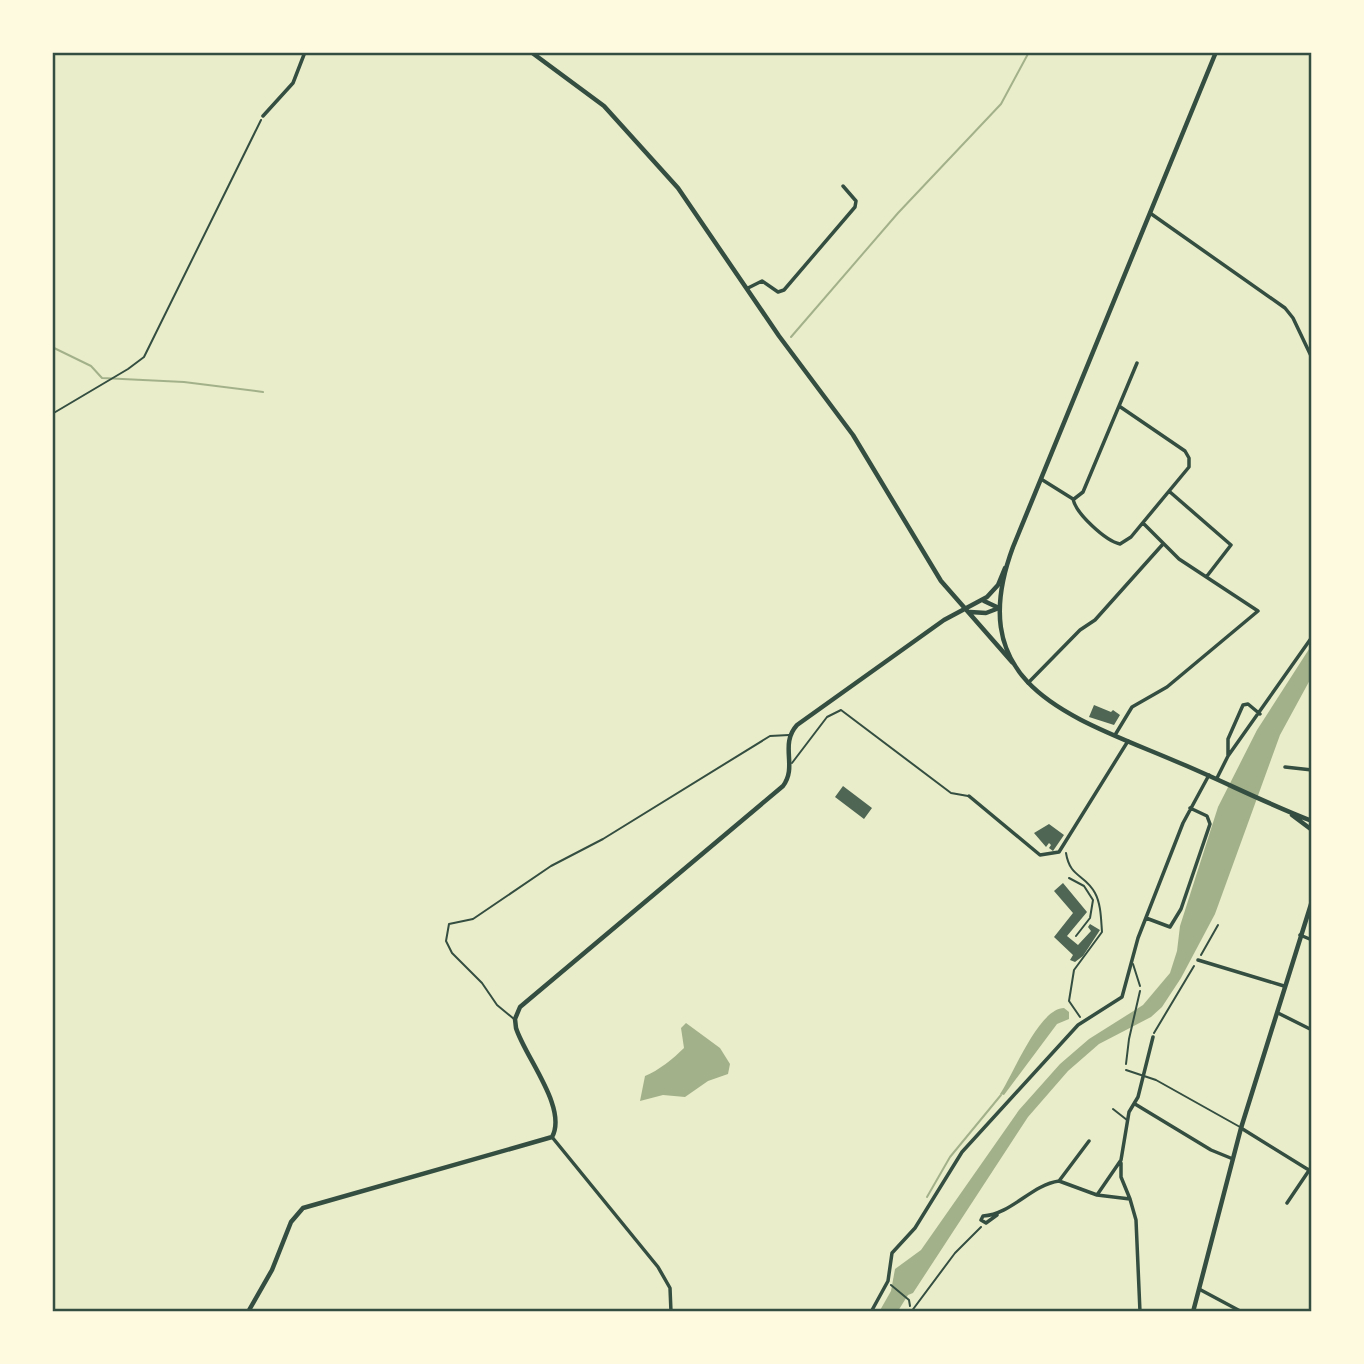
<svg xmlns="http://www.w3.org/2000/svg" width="1364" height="1364" font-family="Mulish,sans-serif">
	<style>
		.water { fill: #a3b18a }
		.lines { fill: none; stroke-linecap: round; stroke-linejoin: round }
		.stream { stroke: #a3b18a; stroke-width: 2 }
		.building { fill: #4f6655 }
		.path { stroke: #344e41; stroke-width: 2 }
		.service { stroke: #344e41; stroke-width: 2 }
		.minor { stroke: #344e41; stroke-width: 3.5 }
		.tertiary { stroke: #344e41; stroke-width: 4.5 }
		.secondary { stroke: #344e41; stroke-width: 4.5 }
		.neatline { fill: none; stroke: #344e41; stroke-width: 2.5 }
	</style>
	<rect width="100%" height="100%" fill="#e9edc9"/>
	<path class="water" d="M 1311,646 L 1311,678 L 1280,735 L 1215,914 L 1181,978 L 1162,1007 L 1151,1017 L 1099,1044 L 1068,1071 L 1028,1117 L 913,1293 L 908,1295 L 898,1311 L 879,1312 L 891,1291 L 895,1269 L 921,1250 L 1019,1110 L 1060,1064 L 1089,1039 L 1143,1005 L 1170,973 L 1177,951 L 1180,926 L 1218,807 L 1257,730 Z
		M 1064,1008 L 1069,1012 L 1069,1019 L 1057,1024 L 1004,1095 L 1000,1094 C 1013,1075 1039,1008 1064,1008 Z
		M 686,1023 L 720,1048 L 730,1064 L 728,1074 L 708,1081 L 685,1097 L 663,1095 L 640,1101 L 645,1076 C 658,1071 674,1058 684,1048 L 681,1028 Z"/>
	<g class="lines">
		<path class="stream" d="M 791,337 L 898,213 L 1001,104 L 1029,52
			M 52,347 L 91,366 L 102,378 L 184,382 L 263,392
			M 927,1197 L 950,1157 L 1001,1095"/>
	</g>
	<path class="building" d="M 1094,705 L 1111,712 L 1113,710 L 1120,715 L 1114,725 L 1089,717 Z
		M 843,786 L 872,808 L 864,819 L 835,797 Z
		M 1049,824 L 1064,835 L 1053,851 L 1049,848 L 1051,845 L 1049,843 L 1046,847 L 1034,833 Z
		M 1063,883 L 1087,912 L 1067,936 L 1078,945 L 1091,931 L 1088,927 L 1090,924 L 1100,930 L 1083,956 L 1075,962 L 1070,960 L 1073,955 L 1054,937 L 1073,913 L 1054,891 Z"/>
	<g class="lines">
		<path class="path" d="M 52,414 L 128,369 L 144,357 L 261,120
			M 1066,853 C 1070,878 1085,874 1095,893 C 1101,904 1101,919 1102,932 L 1074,970 L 1069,1001 L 1080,1017
			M 1069,878 L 1084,886 L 1093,900 L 1090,918 L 1076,936
			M 1201,955 L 1218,925
			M 1154,1033 L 1194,966
			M 1126,1064 L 1129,1039 L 1140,991
			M 891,1285 L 909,1300 L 910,1306"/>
		<path class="service" d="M 792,763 L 827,717 L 841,710 L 951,793 L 968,796
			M 1133,964 L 1140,986
			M 514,1019 L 497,1005 L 482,983 L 452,953 L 446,941 L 449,924 L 473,919 L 551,866 L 603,839 L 770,736 L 789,735
			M 1126,1070 L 1156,1080 L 1240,1127
			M 1113,1109 L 1127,1120
			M 911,1312 L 955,1253 L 981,1227"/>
		<path class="minor" d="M 263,116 L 293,83 L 305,52
			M 1150,213 L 1285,308 L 1293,318 L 1312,358
			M 748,288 L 762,281 L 778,292 L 784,290 L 855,207 L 856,201 L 843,186
			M 1041,479 L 1073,499
			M 1170,492 L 1231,545 L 1207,576
			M 1073,499 C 1076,514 1106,541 1120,544 L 1131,537 L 1189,467 L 1189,458 L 1185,451 L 1119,406
			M 1074,499 L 1083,492 L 1137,363
			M 1028,683 L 1080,630 L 1095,620 L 1163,544
			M 1115,735 L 1132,707 L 1167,687 L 1258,611 L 1179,559 L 1143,523
			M 1228,755 L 1228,739 L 1243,705 L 1248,704 L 1260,714
			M 1285,767 L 1312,770
			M 1217,778 L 1228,756 L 1312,637
			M 969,796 L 1040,855 L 1059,852 L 1128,741
			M 1146,918 L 1170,927 L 1181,909 L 1210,824 L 1207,816 L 1190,808
			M 1300,935 L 1312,940
			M 1198,960 L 1284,986
			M 1278,1013 L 1312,1030
			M 1135,1104 L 1211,1150 L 1233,1159
			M 1241,1128 L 1312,1172
			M 552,1137 L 658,1267 L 670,1288 L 671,1312
			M 1089,1141 L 1059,1181 L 1097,1195 L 1121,1160 L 1129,1112 L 1138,1097 L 1153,1037
			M 1097,1195 L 1130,1199 L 1121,1177 L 1121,1163
			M 1130,1199 L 1136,1220 L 1140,1312
			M 1287,1203 L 1312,1166
			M 997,1215 L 986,1223 L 981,1220 L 983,1216 C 1012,1214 1031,1185 1059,1181
			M 1199,1289 L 1242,1312
			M 871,1312 L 888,1281 L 892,1253 L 915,1228 L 962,1152 L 1078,1025 L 1122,997 L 1138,938 L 1183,823 L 1209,775"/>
		<path class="tertiary" d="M 531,52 L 604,106 L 678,188 L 779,336 L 853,435 L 941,581 L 1012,662
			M 984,601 L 999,608
			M 970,612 L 986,613 L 999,608
			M 248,1312 L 272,1270 L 291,1222 L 303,1208 L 552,1137 C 568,1108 525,1057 516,1028 L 515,1019 L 520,1007 L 783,786 C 798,766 779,745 797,725 L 944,620 L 987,597 L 998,585 L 1005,568"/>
		<path class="secondary" d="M 1216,52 L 1013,547 C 961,687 1072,717 1175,761 C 1221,780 1265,803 1312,821
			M 1292,815 L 1312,830
			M 1193,1312 L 1241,1128 L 1312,901"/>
	</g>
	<rect width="1364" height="1364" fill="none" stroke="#fefae0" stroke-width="108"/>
	<rect x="54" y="54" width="1256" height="1256" class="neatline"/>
</svg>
